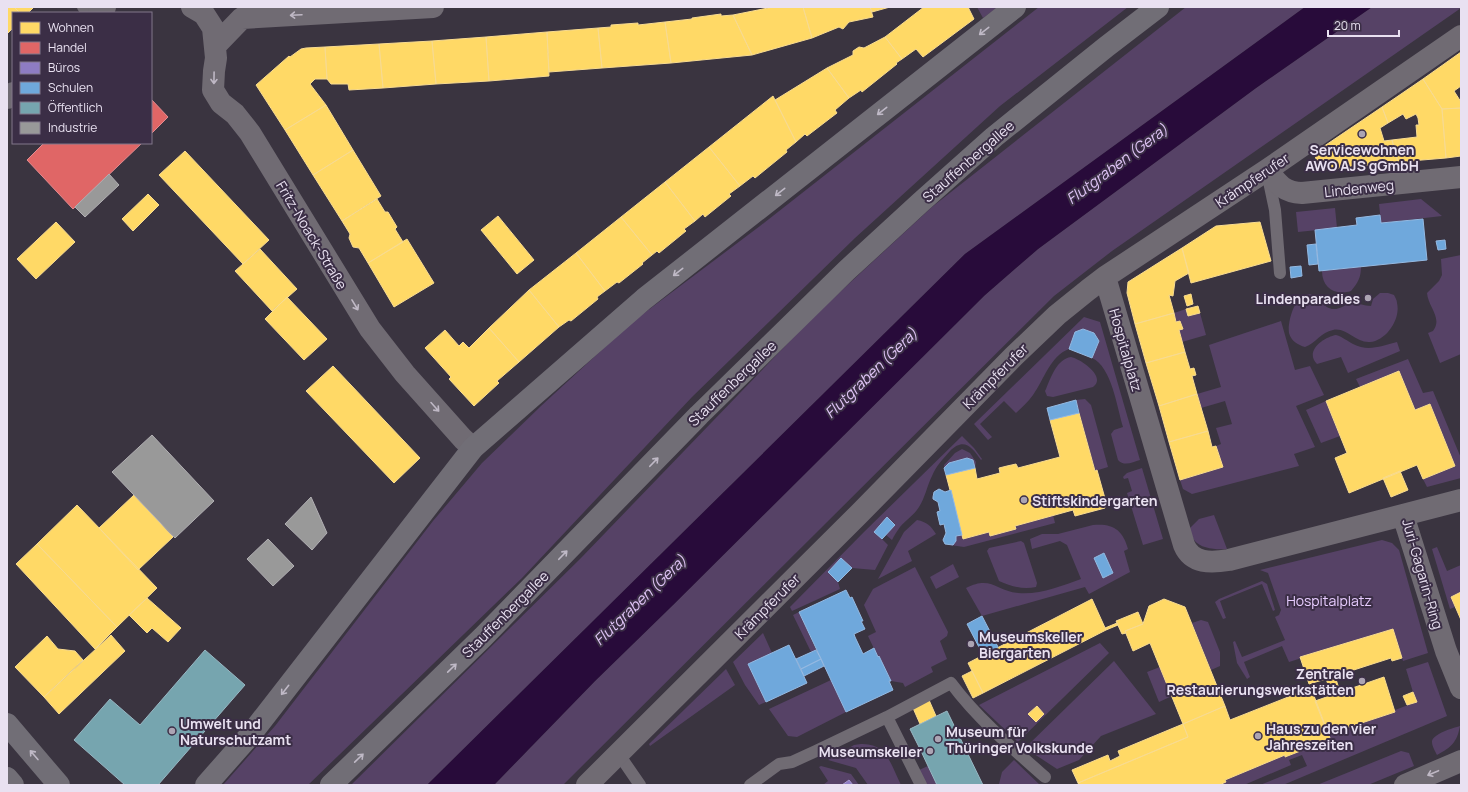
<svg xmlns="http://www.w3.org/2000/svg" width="1468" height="792" font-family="Manrope,sans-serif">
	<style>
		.green { fill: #564266; fill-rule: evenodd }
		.water { fill: #280b3a }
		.homes { fill: #ffd966; stroke: #f8db90 }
		.shops { fill: #e06666; stroke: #e38b90 }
		.offices { fill: #8e7cc3; stroke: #a99ad1 }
		.schools { fill: #6fa8dc; stroke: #94b9e2 }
		.public { fill: #76a5af; stroke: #98b7c3 }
		.industry { fill: #999; stroke: #b1afb3 }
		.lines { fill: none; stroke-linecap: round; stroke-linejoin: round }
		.service { stroke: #706b73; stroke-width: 12 }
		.minor { stroke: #706b73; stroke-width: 22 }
		.tertiary { stroke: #706b73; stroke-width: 22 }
		.secondary { stroke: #716e76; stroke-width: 22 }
		.oneway { stroke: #bfb8c5 }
		.oneway2 { stroke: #bfb9c6 }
		.poi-dot { fill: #aca4b3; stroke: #3b2e46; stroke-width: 1.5 }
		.labels { text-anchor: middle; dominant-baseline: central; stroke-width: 4; stroke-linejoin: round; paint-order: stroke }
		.poi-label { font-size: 14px; font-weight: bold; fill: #e9e1f1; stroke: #3b2e46; text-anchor: start }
		.street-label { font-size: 14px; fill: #e9e1f1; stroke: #3b2e46 }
		.park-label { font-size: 14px; fill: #e7ccff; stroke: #3b2e46 }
		.water-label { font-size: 15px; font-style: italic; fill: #e0c5f7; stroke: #3b2e46 }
	</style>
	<rect width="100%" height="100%" fill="#3a3440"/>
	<path class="green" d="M 977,7 L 998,7 L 983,18 Z
		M 1039,7 L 1128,7 L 1000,106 L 855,238 L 692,397 L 522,578 L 308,785 L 223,785 L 275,726 L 433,521 L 482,463 L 541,406 L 631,323 L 760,226 Z
		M 1186,7 L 1305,7 L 965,254 L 427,785 L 351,785 L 581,558 L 814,316 L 932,207 Z
		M 1372,7 L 1461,7 L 1461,8 L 1112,251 L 1054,296 L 563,785 L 494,785 L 595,681 L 673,605 L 985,295 L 1038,249 L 1256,88 Z
		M 1421,199 L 1442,216 L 1381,223 L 1379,204 Z
		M 1335,208 L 1337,228 L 1298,232 L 1296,212 Z
		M 1461,255 L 1461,354 L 1440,363 L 1428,333 L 1433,331 C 1443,318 1428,307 1427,293 L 1439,281 L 1442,275 L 1441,259 Z
		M 1361,267 C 1361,277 1358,283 1351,291 C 1335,296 1322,288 1322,271 Z
		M 1380,293 L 1388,293 L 1394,295 C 1395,297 1397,300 1397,303 C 1401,319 1386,341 1370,342 C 1355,343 1347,327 1333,330 C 1321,332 1316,343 1305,347 C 1298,345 1291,341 1289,333 C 1287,321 1297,286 1315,296 C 1321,300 1323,307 1332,309 C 1340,310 1345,304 1353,303 C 1359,303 1364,306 1371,306 L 1373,299 Z
		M 1186,309 L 1188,316 L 1200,313 L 1206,335 L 1182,342 L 1179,330 L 1183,328 L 1180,321 L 1176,322 L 1174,313 Z
		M 1084,317 L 1100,322 L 1140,460 C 1133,462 1124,467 1118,460 L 1111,434 L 1114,430 L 1123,427 C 1117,408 1112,367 1092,358 L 1099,341 L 1094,333 L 1083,329 L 1075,332 L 1069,349 C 1050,356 1044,380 1033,395 C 1028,402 1022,407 1016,413 L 1004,401 L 980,424 L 992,437 L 988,440 L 974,424 Z
		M 1281,321 L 1295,370 L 1310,366 L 1324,395 L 1296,406 L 1315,447 L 1294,454 L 1299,466 L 1192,494 L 1183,489 L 1180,480 L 1223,467 L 1216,446 L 1221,444 L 1216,428 L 1232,424 L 1225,401 L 1201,408 L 1197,394 L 1221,387 L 1209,345 Z
		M 1336,335 C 1343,337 1347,341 1353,344 C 1368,352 1381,346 1397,342 L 1400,351 L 1348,373 L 1341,357 L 1317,364 C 1304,351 1324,337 1336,335 Z
		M 1071,357 C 1081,359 1107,377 1093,387 L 1053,397 L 1047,396 L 1045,391 L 1046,389 C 1051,377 1057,359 1071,357 Z
		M 1408,359 L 1423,393 L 1433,391 L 1461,458 L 1461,478 L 1427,487 L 1423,479 L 1455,466 L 1430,404 L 1415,410 L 1360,387 L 1356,379 Z
		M 1085,399 L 1091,405 L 1108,467 L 1095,471 L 1076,400 Z
		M 1326,401 L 1340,436 L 1321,443 L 1306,410 Z
		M 962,436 L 974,448 L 982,459 L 981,460 C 972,447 964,437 950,451 C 943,459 936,466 932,476 C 927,486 925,498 919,507 C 914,515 906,520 900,527 C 897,531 894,536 892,540 L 886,535 L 895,524 L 887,517 L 875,532 L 888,545 L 875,570 L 852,568 L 841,558 L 828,572 L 838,582 L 840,589 L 792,611 L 790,607 L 864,532 Z
		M 962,449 L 970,453 L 976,462 L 975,468 L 973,461 C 964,457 951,461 944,468 L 944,465 L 955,453 Z
		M 1142,468 L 1163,539 L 1143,545 L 1127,493 L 1132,491 L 1128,478 L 1124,479 L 1123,477 L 1127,473 Z
		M 1053,515 L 1055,523 L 964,547 L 950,545 L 955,543 L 956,536 L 962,535 L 963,539 Z
		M 1214,515 L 1227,549 C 1217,550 1201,549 1194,540 C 1192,537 1191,532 1190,528 L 1199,519 Z
		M 917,520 C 927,522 931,526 936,534 L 908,551 L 912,561 L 878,579 L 904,532 Z
		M 1093,525 C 1113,523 1123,530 1128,549 L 1124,551 L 1130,572 L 1089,594 L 1085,587 L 982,616 L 966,588 C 991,575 996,591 1018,593 C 1040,595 1061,586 1081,579 L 1067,545 L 1060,541 L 1032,549 L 1030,539 L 1042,534 L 1058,534 ZM 1104,553 L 1113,573 L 1103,578 L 1094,558 Z
		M 1382,540 L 1392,543 L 1399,550 L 1428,653 L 1403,661 L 1393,629 L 1289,662 L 1282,646 L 1244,662 L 1250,677 L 1247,679 L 1237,663 L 1233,642 L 1235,641 L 1242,657 L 1285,640 L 1275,617 L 1279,615 L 1281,610 L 1268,573 L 1260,570 Z
		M 1021,541 L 1024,543 L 1037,583 L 1036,587 C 1022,590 1011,586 999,581 L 987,551 L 989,548 Z
		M 1437,547 L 1447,571 L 1461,565 L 1461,592 L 1451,597 L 1455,607 L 1450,609 L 1432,549 Z
		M 953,564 L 959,577 L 936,589 L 930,577 Z
		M 915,567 L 948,632 L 947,636 L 940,641 L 947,659 L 931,667 L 933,672 L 905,687 L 903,683 L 891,681 L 879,656 L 878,657 L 868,636 L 876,632 L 864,605 L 873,589 Z
		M 1262,581 L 1267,584 L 1275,610 L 1273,611 L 1262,584 L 1220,601 L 1226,618 L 1223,619 L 1215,602 L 1219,599 Z
		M 799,612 L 816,650 L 811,652 L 793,615 Z
		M 1201,620 L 1208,622 L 1220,652 L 1220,666 L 1211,670 L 1192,623 Z
		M 763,633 L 772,653 L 748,664 L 766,702 L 759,705 L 745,685 L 733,662 Z
		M 1100,643 L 1109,653 L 1018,742 L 979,705 ZM 1037,707 L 1044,714 L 1036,722 L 1029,714 Z
		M 1114,661 L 1156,714 L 1101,736 L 1079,760 L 1057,769 L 1025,748 Z
		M 1428,662 L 1447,716 L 1283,785 L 1260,785 L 1307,766 L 1302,755 L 1289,760 L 1291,765 L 1244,785 L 1219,785 L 1226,782 L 1225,780 L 1285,755 L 1286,757 L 1303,750 L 1302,748 L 1329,738 L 1328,734 L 1395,712 L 1395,710 L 1416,702 L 1406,669 Z
		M 1160,667 L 1172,696 L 1159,702 L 1147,672 Z
		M 726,669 L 735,685 L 650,746 L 649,744 Z
		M 831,680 L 846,712 L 797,737 L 788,736 L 769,709 Z
		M 1460,726 C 1457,742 1452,747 1437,755 C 1435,751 1432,746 1432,742 C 1432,734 1453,728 1460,726 Z
		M 861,744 C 887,743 891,765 901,785 L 868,785 L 856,768 L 828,760 L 854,745 Z
		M 1401,751 L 1409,753 L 1414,766 L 1368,785 L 1317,785 Z
		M 1014,760 L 1040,785 L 999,784 L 1002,772 Z
		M 821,766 L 851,774 L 859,785 L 853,785 L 849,780 L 842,785 L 823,785 L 828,781 L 819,767 Z
		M 928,766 L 937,785 L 926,785 L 919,770 Z"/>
	<path class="water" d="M 1305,7 L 1372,7 L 1256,88 L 1038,249 L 985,295 L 673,605 L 595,681 L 494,785 L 427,785 L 965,254 Z"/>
	<path class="homes" d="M 7,7 L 14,7 L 20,13 L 13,13 L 13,28 L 7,34 Z
		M 14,7 L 34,7 L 28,13 L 20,13 Z
		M 773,7 L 803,7 L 812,38 L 752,55 L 733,15 Z
		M 803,7 L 870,7 L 873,17 L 849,22 L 843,29 L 839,27 L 812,38 Z
		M 870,7 L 890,7 L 872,12 Z
		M 924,7 L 968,7 L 974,19 L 923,57 L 916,49 L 902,59 L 885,37 Z
		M 721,14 L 721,16 L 733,15 L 752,55 L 671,63 L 665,22 L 692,19 L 692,18 Z
		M 665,22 L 671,63 L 602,68 L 598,28 L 611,27 L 611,25 L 638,23 L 638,25 Z
		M 598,28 L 602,68 L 549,72 L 547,32 Z
		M 547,32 L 549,76 L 489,81 L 486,37 Z
		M 486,37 L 489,81 L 436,84 L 432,41 Z
		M 885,37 L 902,59 L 896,63 L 897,64 L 862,92 L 861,90 L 849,98 L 827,68 L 853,55 L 853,51 L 859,47 L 864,48 Z
		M 432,41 L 436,84 L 383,88 L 379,44 Z
		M 379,44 L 383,88 L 349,90 L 348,84 L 331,84 L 327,79 L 325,47 Z
		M 325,47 L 327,79 L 315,79 L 310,84 L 326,105 L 285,130 L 256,85 L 289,56 L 290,57 L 301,49 L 306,48 Z
		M 1461,52 L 1461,86 L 1454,91 L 1461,102 L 1461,108 L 1442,109 L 1423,79 Z
		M 827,68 L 849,98 L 835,110 L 837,113 L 807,136 L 805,134 L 796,142 L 775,100 Z
		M 1423,79 L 1442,109 L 1446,158 L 1398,162 L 1392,140 L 1417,137 L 1416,125 L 1419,125 L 1418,118 L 1416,114 L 1406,119 L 1403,114 L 1388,123 L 1382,107 Z
		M 773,96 L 796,142 L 786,150 L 787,152 L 755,178 L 753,176 L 740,186 L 709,147 Z
		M 326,105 L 353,150 L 313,175 L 285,130 Z
		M 1382,107 L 1388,123 L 1380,128 L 1384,141 L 1392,140 L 1398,162 L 1320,170 L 1314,153 Z
		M 1461,108 L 1461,156 L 1446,158 L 1442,109 Z
		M 709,147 L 740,186 L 729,194 L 731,196 L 705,217 L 703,214 L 695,221 L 665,182 Z
		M 353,150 L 381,196 L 342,221 L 313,175 Z
		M 185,151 L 269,240 L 243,264 L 159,175 Z
		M 665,182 L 695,221 L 684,229 L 686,231 L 659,253 L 657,251 L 652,255 L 621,217 Z
		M 148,194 L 159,205 L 133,231 L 122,219 Z
		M 377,199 L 385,212 L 388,212 L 397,227 L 395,229 L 403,242 L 368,263 L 359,248 L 353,247 L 349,238 L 350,234 L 342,221 Z
		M 498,216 L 534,260 L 517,274 L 481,230 Z
		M 621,217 L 652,255 L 642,263 L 643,264 L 619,283 L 617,282 L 605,291 L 576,253 Z
		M 56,222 L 75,242 L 36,279 L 17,259 Z
		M 1260,222 L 1271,261 L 1191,283 L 1182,248 L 1216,226 Z
		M 407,239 L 434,283 L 394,307 L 368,263 Z
		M 1182,248 L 1189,273 L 1175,281 L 1173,296 L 1169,295 L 1174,313 L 1135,324 L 1127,293 L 1128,282 Z
		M 260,249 L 297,289 L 272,311 L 235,271 Z
		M 576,253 L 605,291 L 597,297 L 598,299 L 571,321 L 569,320 L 559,327 L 529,290 Z
		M 529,290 L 559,327 L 519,362 L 489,328 Z
		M 1191,294 L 1193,304 L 1187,306 L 1184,296 Z
		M 287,297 L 327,339 L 304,360 L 265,319 Z
		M 1198,306 L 1200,313 L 1188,316 L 1186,309 Z
		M 1174,313 L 1176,322 L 1180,321 L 1183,329 L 1179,330 L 1185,352 L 1146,363 L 1135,324 Z
		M 489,328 L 519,362 L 497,381 L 499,383 L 474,406 L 449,379 L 451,377 L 425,348 L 445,330 L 459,346 L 463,342 L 469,348 Z
		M 1185,352 L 1190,369 L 1194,368 L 1196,375 L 1192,376 L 1197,394 L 1159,406 L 1146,363 Z
		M 333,366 L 420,458 L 394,483 L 306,391 Z
		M 1399,371 L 1415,410 L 1430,404 L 1455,466 L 1423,479 L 1417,465 L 1349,493 L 1335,458 L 1347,453 L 1326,401 Z
		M 1197,394 L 1208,431 L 1169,442 L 1159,406 Z
		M 1079,413 L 1095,471 L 1097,470 L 1106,502 L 1103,503 L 1105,508 L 1075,516 L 1073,510 L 1015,526 L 1016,529 L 990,536 L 989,532 L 963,539 L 946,475 L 975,468 L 977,479 L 1000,473 L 999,468 L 1007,466 L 1016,464 L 1018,468 L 1060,457 L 1050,420 Z
		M 1208,431 L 1212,447 L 1216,446 L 1223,467 L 1180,480 L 1169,442 Z
		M 1400,471 L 1408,490 L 1391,497 L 1383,478 Z
		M 134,495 L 173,537 L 138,570 L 99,528 Z
		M 77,505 L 157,588 L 117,627 L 37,544 Z
		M 37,544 L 117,627 L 95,649 L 16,564 Z
		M 1461,592 L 1461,620 L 1451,597 Z
		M 147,598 L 181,628 L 168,642 L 152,628 L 147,633 L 129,615 Z
		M 1092,599 L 1106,630 L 983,693 L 968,663 Z
		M 1164,599 L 1185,607 L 1225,706 L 1183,724 L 1150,643 L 1133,651 L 1125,631 L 1143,624 L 1149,606 Z
		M 1138,612 L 1143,624 L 1125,631 L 1126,633 L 1122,634 L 1116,621 Z
		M 1117,623 L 1118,625 L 1106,630 L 1105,628 Z
		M 1393,629 L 1402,658 L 1392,661 L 1391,658 L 1335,676 L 1340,692 L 1332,695 L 1326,679 L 1309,684 L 1300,657 Z
		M 111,635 L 125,651 L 59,714 L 44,697 Z
		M 47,636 L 58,649 L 75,651 L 83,660 L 44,697 L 15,667 Z
		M 972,671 L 983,693 L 973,698 L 962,676 Z
		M 1384,677 L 1395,712 L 1328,734 L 1315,701 Z
		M 1311,688 L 1330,738 L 1302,748 L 1303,750 L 1285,757 L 1285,755 L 1225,780 L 1226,782 L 1219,785 L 1079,785 L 1078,783 L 1188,737 L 1183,724 L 1225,706 L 1230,720 Z
		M 1413,692 L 1417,702 L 1407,705 L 1403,696 Z
		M 929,700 L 936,716 L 920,724 L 913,708 Z
		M 1037,706 L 1044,714 L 1036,722 L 1028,714 Z
		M 1183,724 L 1188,737 L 1078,783 L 1072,770 L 1108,755 L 1110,761 L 1120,756 L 1118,751 Z"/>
	<path class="shops" d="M 151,99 L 168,117 L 151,134 Z
		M 44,143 L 142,143 L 73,209 L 27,160 Z"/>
	<path class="offices" d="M 849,780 L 853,785 L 842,785 Z"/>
	<path class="schools" d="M 1380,215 L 1381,223 L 1423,219 L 1427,260 L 1319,271 L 1315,230 L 1357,225 L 1356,218 Z
		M 1445,240 L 1446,249 L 1438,250 L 1436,241 Z
		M 1316,244 L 1318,264 L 1309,265 L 1307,245 Z
		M 1301,266 L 1302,276 L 1291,278 L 1290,267 Z
		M 1083,329 L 1094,333 L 1099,341 L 1092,358 L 1069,349 L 1075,332 Z
		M 1076,400 L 1079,413 L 1050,420 L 1047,408 Z
		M 967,458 L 973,460 L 975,468 L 946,475 L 944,468 L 949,463 Z
		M 939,489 L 945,492 L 951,490 L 962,535 L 956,536 L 956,541 L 953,545 L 945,544 L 943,540 L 946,533 L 944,524 L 940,525 L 937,512 L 940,511 L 938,502 L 933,499 L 933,497 L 934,492 Z
		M 887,517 L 895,525 L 882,539 L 874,532 Z
		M 1104,553 L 1113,573 L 1103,578 L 1094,558 Z
		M 841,558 L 852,568 L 838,582 L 828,572 Z
		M 846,590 L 850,598 L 852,597 L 863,621 L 861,621 L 865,629 L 854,634 L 855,637 L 863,654 L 874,648 L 878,657 L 879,656 L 891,681 L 889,681 L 893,690 L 846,712 L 799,612 Z
		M 982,616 L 998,647 L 983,655 L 967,624 Z
		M 789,645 L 807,683 L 766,702 L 748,664 Z
		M 816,650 L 821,659 L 801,669 L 796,659 Z
		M 821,659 L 824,666 L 804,676 L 801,669 Z"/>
	<path class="public" d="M 205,650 L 245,685 L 158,785 L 125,785 L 74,740 L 110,699 L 140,725 Z
		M 947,711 L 983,785 L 937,785 L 920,749 L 910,729 Z"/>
	<path class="industry" d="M 109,174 L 119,185 L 85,217 L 75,207 Z
		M 152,435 L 214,501 L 175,538 L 112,472 Z
		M 311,497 L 327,533 L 312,550 L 285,524 Z
		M 268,539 L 294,566 L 273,586 L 247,559 Z"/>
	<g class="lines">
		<path class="service" d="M 83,7 L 88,13
			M 1268,177 L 1275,210 L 1280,273
			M 887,717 L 921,785
			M 618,753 L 640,785
			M 750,785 L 779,764 L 792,762 L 816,751 L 887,717 L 951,683 C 977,718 1012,748 1045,777"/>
		<path class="minor" d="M 192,7 L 204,14 L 213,28 L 216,58 L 214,71 L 213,90 L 221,103 L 235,114 L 250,133 L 370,329 L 405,374 L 463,439 L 473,448
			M 215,46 L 242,18 L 433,7
			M 1267,170 C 1278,184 1283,192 1302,193 L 1461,177
			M 1105,277 L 1184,545 C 1192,564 1211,563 1229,560 L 1461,500
			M 1403,515 L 1446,651 L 1461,688
			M 587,785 L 859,514 L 1014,356 L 1057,315 L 1088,290 L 1105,277 L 1267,170 L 1461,36"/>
		<path class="tertiary" d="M 99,13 L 105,7
			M 7,98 L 13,93
			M 1405,785 L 1461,761"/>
		<path class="secondary" d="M 7,724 L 59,785
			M 7,778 L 13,785
			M 206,785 L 251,734 L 473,448 L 644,299 L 1015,7
			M 331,785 L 483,637 L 699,415 L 846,271 L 921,202 L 994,137 L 1106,47 L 1158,7"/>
	</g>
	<defs><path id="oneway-shaft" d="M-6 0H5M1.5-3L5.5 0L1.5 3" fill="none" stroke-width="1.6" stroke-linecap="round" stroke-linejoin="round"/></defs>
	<g class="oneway">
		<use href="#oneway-shaft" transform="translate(296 15) rotate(177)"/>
		<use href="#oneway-shaft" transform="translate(214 78) rotate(91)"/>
		<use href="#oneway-shaft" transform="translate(355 305) rotate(59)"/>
		<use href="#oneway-shaft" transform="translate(435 407) rotate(48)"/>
		<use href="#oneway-shaft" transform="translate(1433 773) rotate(157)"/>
	</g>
	<g class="oneway2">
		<use href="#oneway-shaft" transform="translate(984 31) rotate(142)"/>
		<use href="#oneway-shaft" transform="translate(882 111) rotate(142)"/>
		<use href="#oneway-shaft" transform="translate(780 192) rotate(142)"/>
		<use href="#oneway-shaft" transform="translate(678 272) rotate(142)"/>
		<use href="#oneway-shaft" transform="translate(654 462) rotate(-46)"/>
		<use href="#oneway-shaft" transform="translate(563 555) rotate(-46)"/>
		<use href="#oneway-shaft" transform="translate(452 668) rotate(-44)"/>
		<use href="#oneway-shaft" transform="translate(285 690) rotate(128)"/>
		<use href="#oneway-shaft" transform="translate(34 755) rotate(-131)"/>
		<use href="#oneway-shaft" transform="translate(359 758) rotate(-44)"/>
	</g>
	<g class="poi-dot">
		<circle cx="1362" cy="134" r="4"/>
		<circle cx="1368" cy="298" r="4"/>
		<circle cx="1024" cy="500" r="4"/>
		<circle cx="971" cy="644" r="4"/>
		<circle cx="1362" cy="681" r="4"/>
		<circle cx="172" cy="731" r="4"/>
		<circle cx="1258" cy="736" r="4"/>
		<circle cx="938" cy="739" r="4"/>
		<circle cx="930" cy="751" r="4"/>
	</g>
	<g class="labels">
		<g class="poi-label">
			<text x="1362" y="149" text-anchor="middle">Servicewohnen<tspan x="1362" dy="16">AWO AJS gGmbH</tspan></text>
			<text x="1360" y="298" text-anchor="end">Lindenparadies</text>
			<text x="1032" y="500">Stiftskindergarten</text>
			<text x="979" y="636">Museumskeller<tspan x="979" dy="16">Biergarten</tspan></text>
			<text x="1354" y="673" text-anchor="end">Zentrale<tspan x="1354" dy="16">Restaurierungswerkstätten</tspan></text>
			<text x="180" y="723">Umwelt und<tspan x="180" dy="16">Naturschutzamt</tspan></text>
			<text x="1266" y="728">Haus zu den vier<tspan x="1266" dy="16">Jahreszeiten</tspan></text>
			<text x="946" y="731">Museum für<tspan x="946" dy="16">Thüringer Volkskunde</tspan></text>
			<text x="922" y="751" text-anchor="end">Museumskeller</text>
		</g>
		<g class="street-label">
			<text transform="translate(968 161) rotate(-41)">Stauffenbergallee</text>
			<text transform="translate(1252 180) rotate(-34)">Krämpferufer</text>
			<text transform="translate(1359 188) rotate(-6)">Lindenweg</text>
			<text transform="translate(312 235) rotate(59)">Fritz-Noack-Straße</text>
			<text transform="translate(1126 350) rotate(74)">Hospitalplatz</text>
			<text transform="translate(995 376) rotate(-45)">Krämpferufer</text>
			<text transform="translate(732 383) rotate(-44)">Stauffenbergallee</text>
			<text transform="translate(1423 574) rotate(74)">Juri-Gagarin-Ring</text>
			<text transform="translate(767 606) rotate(-45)">Krämpferufer</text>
			<text transform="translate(505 614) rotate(-45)">Stauffenbergallee</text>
		</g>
		<g class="park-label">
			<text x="1329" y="600">Hospitalplatz</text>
		</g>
		<g class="water-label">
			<text transform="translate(1117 164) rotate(-37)">Flutgraben (Gera)</text>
			<text transform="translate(871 373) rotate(-44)">Flutgraben (Gera)</text>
			<text transform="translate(640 600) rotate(-44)">Flutgraben (Gera)</text>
		</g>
	</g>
	<rect width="1468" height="792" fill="none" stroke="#e9e1f1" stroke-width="16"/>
	<rect x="12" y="12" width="140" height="132" fill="#3b2e46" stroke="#81768a"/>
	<rect x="20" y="22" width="20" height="12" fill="#ffd966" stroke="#81768a"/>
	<text x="48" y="32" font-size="12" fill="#e9e1f1">Wohnen</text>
	<rect x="20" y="42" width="20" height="12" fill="#e06666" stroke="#81768a"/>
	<text x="48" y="52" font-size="12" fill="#e9e1f1">Handel</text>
	<rect x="20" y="62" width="20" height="12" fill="#8e7cc3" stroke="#81768a"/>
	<text x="48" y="72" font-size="12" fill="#e9e1f1">Büros</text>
	<rect x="20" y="82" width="20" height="12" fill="#6fa8dc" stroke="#81768a"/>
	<text x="48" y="92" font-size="12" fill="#e9e1f1">Schulen</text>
	<rect x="20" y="102" width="20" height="12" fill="#76a5af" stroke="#81768a"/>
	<text x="48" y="112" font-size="12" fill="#e9e1f1">Öffentlich</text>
	<rect x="20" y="122" width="20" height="12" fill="#999999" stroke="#81768a"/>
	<text x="48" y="132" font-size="12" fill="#e9e1f1">Industrie</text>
	<path d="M1328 30v6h71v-6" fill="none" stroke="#e9e1f1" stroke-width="2"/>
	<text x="1334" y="30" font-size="12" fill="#e9e1f1" stroke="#3b2e46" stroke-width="3" paint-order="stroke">20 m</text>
</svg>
